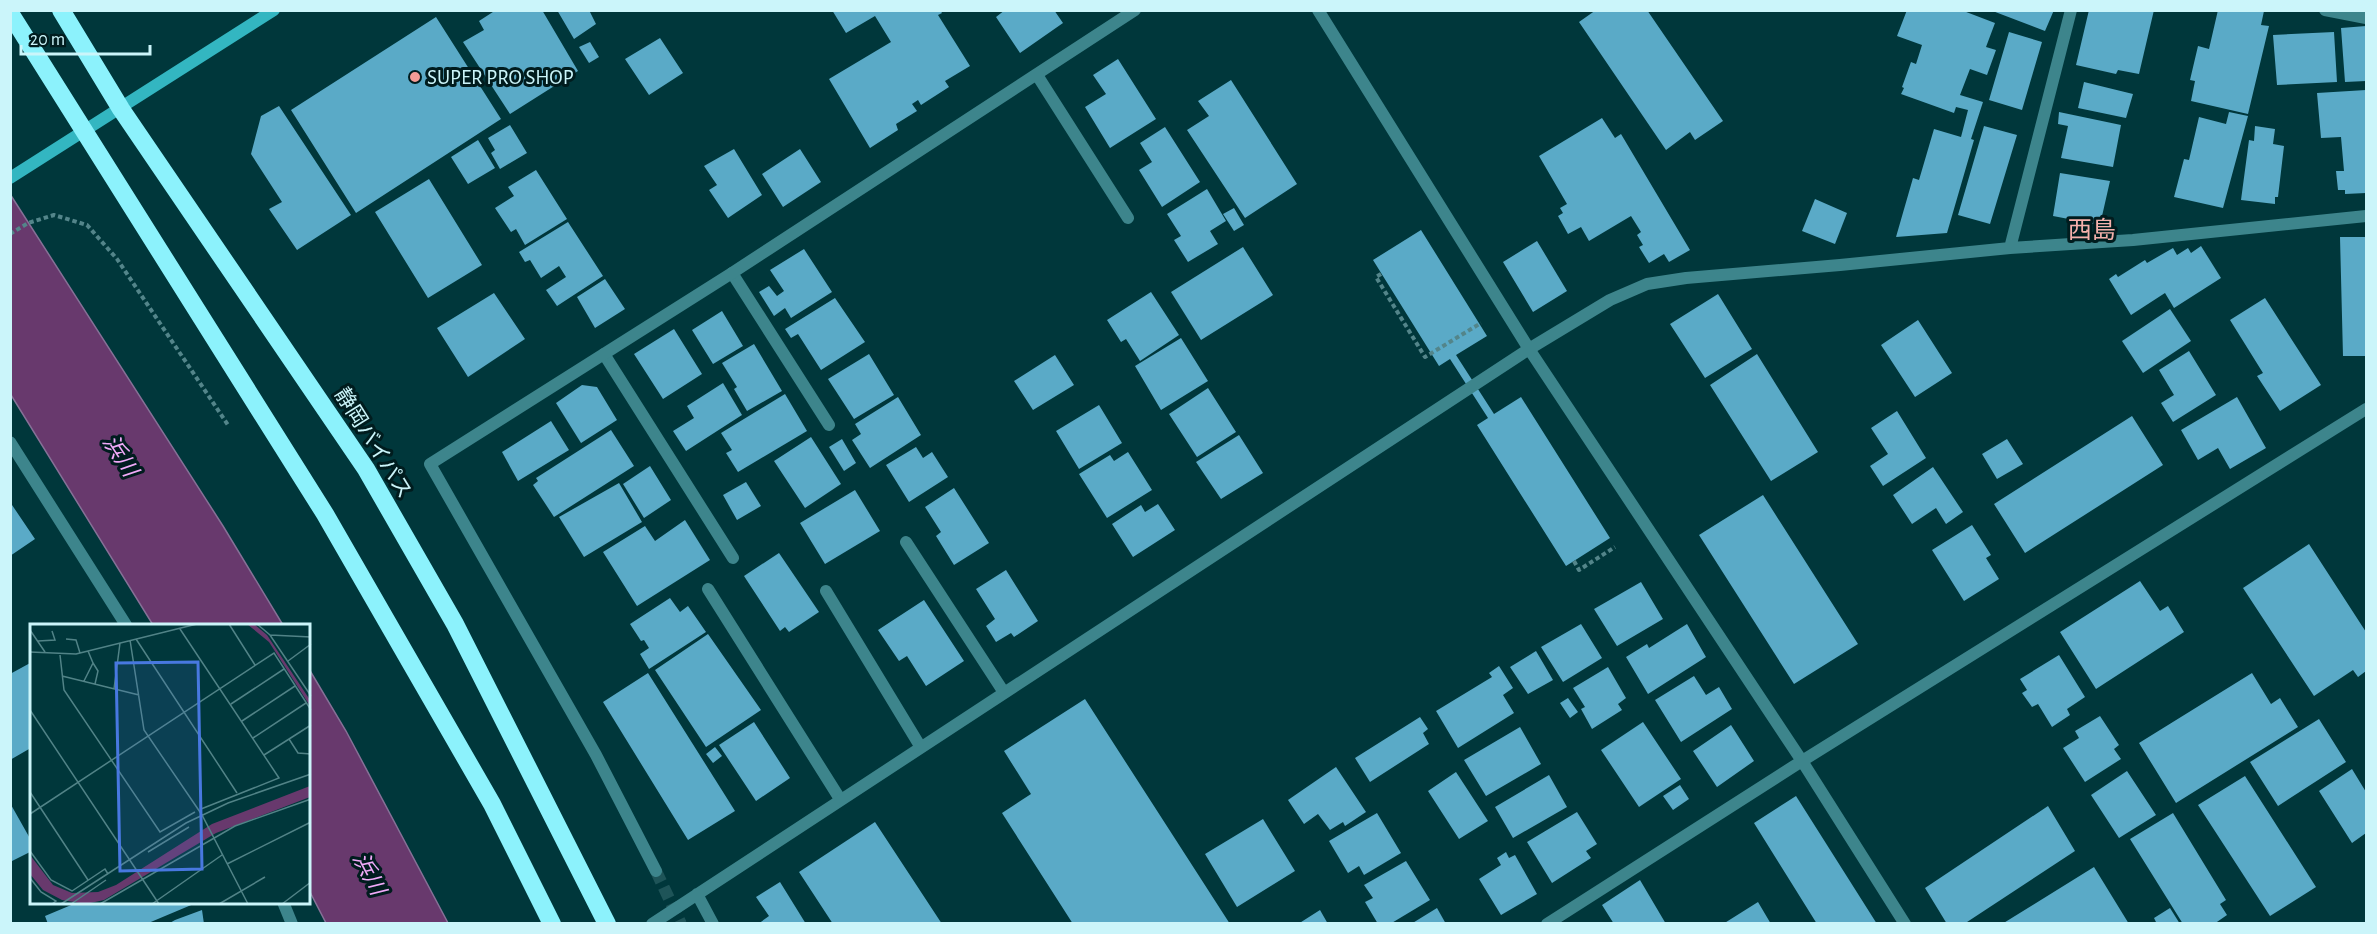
<svg xmlns="http://www.w3.org/2000/svg" width="2377" height="934" font-family="'Alegreya Sans','Noto Sans JP',sans-serif">
	<style>
		.water { fill: #68396d; stroke: #867197; stroke-width: 1.5 }
		.building { fill: #5aaac7 }
		.lines { fill: none; stroke-linecap: round; stroke-linejoin: round }
		.street-tunnel { stroke: #1e5458; stroke-width: 12; stroke-dasharray: 12 6; stroke-linecap: butt }
		.path { stroke: #53858a; stroke-width: 4; stroke-dasharray: 4.5 3; stroke-linecap: butt }
		.lane { stroke: #3d858c; stroke-width: 12 }
		.street { stroke: #3d858c; stroke-width: 12 }
		.secondary { stroke: #33b6c1; stroke-width: 12 }
		.highway { stroke: #8cf2fc; stroke-width: 18 }
		.poi-dot { fill: #f59c96; stroke: #001c1e; stroke-width: 2 }
		.labels { text-anchor: middle; dominant-baseline: central; stroke-width: 6; stroke-linejoin: round; paint-order: stroke }
		.poi-label { font-size: 21px; fill: #cbf5fa; stroke: #001c1e; text-anchor: start }
		.street-label { font-size: 21px; fill: #cbf5fa; stroke: #001c1e }
		.water-label { font-size: 22px; font-style: italic; fill: #f1aaf9; stroke: #001c1e }
		.quarter-label { font-size: 24px; fill: #f5b1ac; stroke: #001c1e }
		.inset-road { fill: none; stroke: #518387; stroke-width: 1.5 }
		.view { fill: #4878e0; fill-opacity: 0.15; stroke: #4878e0; stroke-width: 3 }
		.inset-edge { fill: none; stroke: #cbf5fa; stroke-width: 3 }
	</style>
	<rect width="100%" height="100%" fill="#00373b"/>
	<path class="water" d="M 10,194 L 223,526 L 283,625 L 153,625 L 11,395 Z
		M 309,669 L 346,731 L 448,923 L 326,923 L 309,890 Z"/>
	<path class="building" d="M 496,10 L 542,10 L 578,71 L 510,114 L 463,42 L 484,30 L 479,21 Z
		M 557,10 L 589,10 L 596,24 L 574,39 Z
		M 832,10 L 940,10 L 942,13 L 938,15 L 970,66 L 945,81 L 949,87 L 921,105 L 918,100 L 912,104 L 917,111 L 896,124 L 898,130 L 870,148 L 829,79 L 891,42 L 875,16 L 846,33 Z
		M 1005,10 L 1054,10 L 1063,23 L 1020,53 L 996,17 Z
		M 1596,10 L 1647,10 L 1723,121 L 1695,140 L 1690,132 L 1666,150 L 1579,22 Z
		M 1907,10 L 1961,10 L 1995,23 L 1986,47 L 1996,50 L 1987,75 L 1970,69 L 1960,95 L 1983,102 L 1971,139 L 1974,140 L 1947,233 L 1896,237 L 1913,178 L 1919,180 L 1934,129 L 1961,137 L 1968,110 L 1956,107 L 1954,113 L 1901,94 L 1904,88 L 1902,87 L 1911,62 L 1916,64 L 1922,45 L 1897,36 Z
		M 1990,10 L 2054,10 L 2045,31 Z
		M 2089,10 L 2154,10 L 2139,74 L 2118,70 L 2116,74 L 2076,65 Z
		M 2218,10 L 2264,11 L 2261,25 L 2269,26 L 2248,114 L 2191,101 L 2195,81 L 2190,80 L 2198,46 L 2209,49 Z
		M 436,17 L 501,119 L 356,213 L 291,110 Z
		M 2366,26 L 2366,81 L 2345,82 L 2341,28 Z
		M 2009,32 L 2042,42 L 2022,110 L 1989,100 Z
		M 2334,32 L 2337,82 L 2277,85 L 2273,35 Z
		M 660,38 L 683,73 L 649,95 L 625,59 Z
		M 590,42 L 599,57 L 589,63 L 579,47 Z
		M 1118,59 L 1156,119 L 1110,148 L 1085,107 L 1106,94 L 1093,75 Z
		M 1231,80 L 1297,184 L 1245,218 L 1187,130 L 1209,116 L 1198,101 Z
		M 2084,82 L 2133,94 L 2126,118 L 2078,108 Z
		M 2366,90 L 2366,193 L 2345,194 L 2345,190 L 2338,190 L 2336,171 L 2344,171 L 2341,137 L 2321,138 L 2317,93 Z
		M 279,106 L 351,215 L 297,250 L 269,209 L 282,202 L 251,154 L 261,116 Z
		M 2059,112 L 2121,125 L 2113,167 L 2061,158 L 2068,126 L 2058,124 Z
		M 2229,112 L 2248,116 L 2223,208 L 2174,197 L 2184,159 L 2189,160 L 2199,117 L 2226,124 Z
		M 1602,118 L 1615,138 L 1621,134 L 1690,250 L 1669,262 L 1664,254 L 1649,263 L 1639,247 L 1643,245 L 1637,235 L 1641,232 L 1631,216 L 1589,241 L 1581,227 L 1568,234 L 1558,216 L 1563,213 L 1560,208 L 1567,204 L 1539,156 Z
		M 510,125 L 527,153 L 500,169 L 491,153 L 495,150 L 488,138 Z
		M 1984,126 L 2017,135 L 1990,224 L 1958,215 Z
		M 2255,126 L 2275,129 L 2273,144 L 2284,146 L 2278,197 L 2275,197 L 2275,204 L 2241,200 L 2249,140 L 2254,141 Z
		M 1165,127 L 1200,182 L 1162,207 L 1139,170 L 1152,162 L 1140,143 Z
		M 478,140 L 495,168 L 468,184 L 451,157 Z
		M 734,149 L 762,195 L 728,218 L 709,190 L 717,185 L 704,166 Z
		M 800,149 L 821,182 L 783,207 L 762,174 Z
		M 536,170 L 567,219 L 525,245 L 516,229 L 511,232 L 495,208 L 514,196 L 508,187 Z
		M 2060,173 L 2110,181 L 2100,225 L 2053,216 Z
		M 429,179 L 482,265 L 428,298 L 375,212 Z
		M 1207,189 L 1226,221 L 1210,231 L 1218,244 L 1188,262 L 1174,240 L 1181,236 L 1167,214 Z
		M 1815,199 L 1847,213 L 1835,244 L 1802,231 Z
		M 1234,208 L 1244,225 L 1234,231 L 1223,214 Z
		M 568,222 L 603,276 L 557,306 L 546,290 L 566,277 L 559,266 L 541,278 L 530,260 L 525,262 L 519,252 Z
		M 1421,230 L 1487,336 L 1456,355 L 1494,414 L 1521,397 L 1610,538 L 1566,566 L 1477,425 L 1488,418 L 1450,359 L 1439,366 L 1373,260 Z
		M 2340,237 L 2366,237 L 2366,356 L 2343,356 Z
		M 1537,241 L 1567,291 L 1533,312 L 1503,262 Z
		M 2201,246 L 2221,278 L 2174,308 L 2165,293 L 2131,315 L 2109,279 L 2116,274 L 2118,277 L 2145,260 L 2147,263 L 2173,248 L 2177,255 L 2188,248 L 2191,253 Z
		M 1243,247 L 1273,295 L 1201,340 L 1171,292 Z
		M 804,249 L 832,292 L 791,318 L 785,308 L 774,316 L 759,292 L 769,286 L 777,296 L 784,291 L 770,270 Z
		M 605,279 L 625,309 L 595,328 L 577,297 Z
		M 1151,292 L 1179,335 L 1140,361 L 1126,339 L 1121,342 L 1107,320 Z
		M 494,293 L 525,339 L 468,377 L 437,328 Z
		M 1718,294 L 1752,349 L 1705,378 L 1670,324 Z
		M 835,298 L 865,342 L 821,370 L 798,334 L 791,338 L 785,329 Z
		M 2265,298 L 2321,385 L 2280,411 L 2257,376 L 2263,373 L 2230,320 Z
		M 2170,309 L 2191,341 L 2143,373 L 2122,341 Z
		M 722,311 L 743,346 L 713,364 L 692,330 Z
		M 1918,320 L 1952,373 L 1915,397 L 1881,345 Z
		M 674,329 L 702,374 L 663,399 L 634,354 Z
		M 1181,338 L 1208,381 L 1161,410 L 1135,366 Z
		M 754,344 L 782,391 L 747,411 L 734,389 L 737,387 L 722,363 Z
		M 2189,351 L 2216,395 L 2173,422 L 2161,403 L 2174,395 L 2159,370 Z
		M 869,354 L 894,395 L 854,419 L 828,379 Z
		M 1757,354 L 1818,452 L 1771,481 L 1710,385 Z
		M 1055,355 L 1074,385 L 1033,410 L 1014,381 Z
		M 723,383 L 742,415 L 686,451 L 673,431 L 694,418 L 687,406 Z
		M 582,385 L 597,387 L 617,420 L 581,443 L 556,403 Z
		M 1208,388 L 1236,432 L 1197,457 L 1169,414 Z
		M 785,394 L 807,431 L 738,472 L 726,453 L 732,450 L 721,433 Z
		M 898,397 L 921,435 L 870,468 L 852,440 L 861,434 L 855,424 Z
		M 2237,397 L 2266,448 L 2230,469 L 2218,448 L 2198,460 L 2181,430 Z
		M 1099,405 L 1122,443 L 1079,469 L 1056,431 Z
		M 1897,411 L 1926,458 L 1883,486 L 1870,466 L 1888,454 L 1871,428 Z
		M 2132,416 L 2163,465 L 2025,553 L 1994,504 Z
		M 551,421 L 569,450 L 518,481 L 502,452 Z
		M 611,430 L 634,466 L 554,517 L 533,485 L 538,481 L 536,478 Z
		M 1239,435 L 1263,473 L 1221,499 L 1196,462 Z
		M 811,437 L 841,484 L 805,508 L 774,461 Z
		M 842,439 L 856,463 L 844,471 L 829,447 Z
		M 2007,439 L 2023,464 L 1997,479 L 1982,454 Z
		M 916,447 L 923,458 L 932,452 L 948,477 L 909,502 L 886,465 Z
		M 1128,452 L 1152,490 L 1107,518 L 1079,474 L 1110,455 L 1114,461 Z
		M 650,466 L 671,500 L 644,518 L 623,484 Z
		M 1933,467 L 1963,512 L 1946,524 L 1936,508 L 1912,524 L 1893,495 Z
		M 746,482 L 761,506 L 737,520 L 723,495 Z
		M 619,483 L 642,522 L 584,557 L 559,517 Z
		M 954,488 L 989,543 L 954,565 L 936,536 L 941,532 L 925,507 Z
		M 855,490 L 880,531 L 825,564 L 800,523 Z
		M 1763,495 L 1858,644 L 1794,684 L 1699,535 Z
		M 10,502 L 35,539 L 10,556 Z
		M 1158,504 L 1175,530 L 1133,557 L 1112,524 L 1141,505 L 1145,512 Z
		M 685,520 L 710,560 L 637,606 L 603,552 L 645,526 L 655,541 Z
		M 1972,525 L 1991,555 L 1986,558 L 1999,579 L 1964,601 L 1932,550 Z
		M 2309,544 L 2366,632 L 2366,671 L 2358,677 L 2353,670 L 2314,696 L 2243,588 Z
		M 779,553 L 819,612 L 789,632 L 785,627 L 780,631 L 744,576 Z
		M 1006,570 L 1038,621 L 1014,637 L 1011,633 L 996,642 L 986,626 L 995,619 L 976,589 Z
		M 2140,581 L 2160,611 L 2168,606 L 2184,632 L 2096,689 L 2060,632 Z
		M 1641,582 L 1663,619 L 1617,646 L 1594,609 Z
		M 670,598 L 680,612 L 688,606 L 706,632 L 649,669 L 640,654 L 649,648 L 644,640 L 641,641 L 630,624 Z
		M 924,600 L 964,661 L 926,686 L 907,656 L 899,661 L 878,630 Z
		M 1581,624 L 1602,658 L 1563,682 L 1541,647 Z
		M 1687,624 L 1706,657 L 1648,694 L 1626,657 L 1647,644 L 1649,648 Z
		M 708,634 L 761,710 L 706,747 L 655,670 Z
		M 1536,651 L 1553,680 L 1528,694 L 1510,667 Z
		M 2059,655 L 2085,697 L 2067,709 L 2070,715 L 2052,727 L 2038,704 L 2032,707 L 2022,693 L 2027,690 L 2020,679 Z
		M 32,662 L 32,753 L 29,749 L 10,760 L 10,674 Z
		M 1499,666 L 1513,688 L 1503,695 L 1514,713 L 1458,748 L 1436,711 L 1492,677 L 1489,673 Z
		M 1608,667 L 1626,698 L 1618,704 L 1622,710 L 1592,729 L 1581,709 L 1585,707 L 1573,688 Z
		M 648,673 L 735,811 L 688,840 L 603,702 Z
		M 2252,673 L 2271,704 L 2280,698 L 2298,727 L 2176,803 L 2139,743 Z
		M 1694,676 L 1706,695 L 1719,687 L 1732,709 L 1681,742 L 1655,700 Z
		M 1568,698 L 1578,712 L 1570,718 L 1560,703 Z
		M 1085,699 L 1230,924 L 1073,924 L 1002,813 L 1031,794 L 1004,751 Z
		M 2100,716 L 2119,745 L 2114,749 L 2121,759 L 2085,782 L 2063,748 L 2079,738 L 2075,731 Z
		M 1420,717 L 1428,729 L 1423,733 L 1429,744 L 1370,782 L 1355,758 Z
		M 2319,719 L 2346,762 L 2278,806 L 2250,762 Z
		M 754,722 L 790,778 L 756,801 L 719,745 Z
		M 1643,722 L 1681,779 L 1639,807 L 1601,750 Z
		M 1731,725 L 1754,761 L 1717,787 L 1693,751 Z
		M 1520,727 L 1541,764 L 1486,796 L 1464,760 Z
		M 715,747 L 722,756 L 713,763 L 706,754 Z
		M 1336,767 L 1366,812 L 1345,826 L 1343,822 L 1330,830 L 1318,814 L 1304,824 L 1288,800 Z
		M 2352,769 L 2366,792 L 2366,833 L 2352,843 L 2319,791 Z
		M 2127,771 L 2156,815 L 2119,838 L 2091,795 Z
		M 1456,772 L 1488,821 L 1459,839 L 1428,791 Z
		M 1549,775 L 1567,807 L 1513,838 L 1495,807 Z
		M 2245,776 L 2316,887 L 2270,916 L 2198,805 Z
		M 1680,785 L 1689,799 L 1673,810 L 1663,796 Z
		M 1796,796 L 1877,924 L 1817,924 L 1754,823 Z
		M 10,803 L 32,842 L 32,851 L 10,862 Z
		M 2048,806 L 2075,851 L 1964,924 L 1947,924 L 1925,888 Z
		M 1577,812 L 1597,844 L 1586,851 L 1591,858 L 1552,883 L 1527,842 Z
		M 1377,813 L 1401,853 L 1364,875 L 1359,866 L 1348,873 L 1329,841 Z
		M 2173,813 L 2226,900 L 2220,904 L 2227,915 L 2214,924 L 2183,924 L 2130,839 Z
		M 1263,819 L 1295,871 L 1237,907 L 1205,854 Z
		M 875,822 L 942,924 L 833,924 L 799,872 Z
		M 1506,852 L 1509,858 L 1515,855 L 1537,894 L 1501,915 L 1479,879 L 1501,865 L 1497,858 Z
		M 1406,861 L 1430,900 L 1390,924 L 1378,924 L 1365,902 L 1373,898 L 1364,885 Z
		M 2094,867 L 2129,924 L 2002,924 Z
		M 1640,880 L 1666,924 L 1614,924 L 1602,905 Z
		M 780,882 L 806,924 L 758,924 L 769,916 L 756,897 Z
		M 1758,902 L 1771,924 L 1723,924 Z
		M 76,903 L 196,903 L 146,924 L 48,924 L 45,916 Z
		M 1437,908 L 1446,924 L 1411,924 Z
		M 2170,908 L 2180,924 L 2157,924 L 2154,918 Z
		M 202,910 L 204,924 L 168,924 L 175,920 Z
		M 1320,910 L 1328,924 L 1298,924 Z"/>
	<g class="lines">
		<path class="street-tunnel" d="M 656,871 L 681,924"/>
		<path class="path" d="M 10,234 L 28,223 L 54,215 L 87,225 L 117,259 L 228,425
			M 1381,274 L 1376,277 L 1425,357 L 1481,323
			M 1574,561 L 1579,570 L 1615,547"/>
		<path class="lane" d="M 732,273 L 829,425
			M 604,354 L 733,558
			M 906,542 L 1003,691
			M 708,589 L 840,799
			M 826,591 L 920,746"/>
		<path class="street" d="M 1318,10 L 1529,349 L 1802,761 L 1905,924
			M 2325,10 L 2366,18
			M 1037,75 L 1128,218
			M 2010,248 L 2071,10
			M 10,442 L 126,625
			M 656,871 L 596,755 L 430,464 L 732,273 L 1135,10
			M 697,894 L 713,924
			M 283,902 L 292,924
			M 652,924 L 1529,349 L 1610,300 L 1647,284 L 1686,278 L 1840,265 L 2010,248 L 2133,240 L 2366,216
			M 1547,924 L 1802,761 L 2366,409"/>
		<path class="secondary" d="M 10,178 L 274,10"/>
		<path class="highway" d="M 61,10 L 121,109 L 366,469 L 455,624 L 607,924
			M 10,13 L 325,514 L 492,804 L 552,924"/>
	</g>
	<circle class="poi-dot" cx="415" cy="77" r="6"/>
	<g class="labels">
		<g class="poi-label">
			<text x="427" y="77">SUPER PRO SHOP</text>
		</g>
		<g class="street-label">
			<text transform="translate(373 443) rotate(58)">静岡バイパス</text>
		</g>
		<g class="water-label">
			<text transform="translate(120 456) rotate(57)">浜川</text>
			<text transform="translate(369 874) rotate(62)">浜川</text>
		</g>
		<g class="quarter-label">
			<text x="2092" y="231">西島</text>
		</g>
	</g>
	<g transform="translate(30 624)">
		<rect width="280" height="280" fill="#00373b"/>
		<path d="M 217,0 L 224,0 L 237,11 L 280,76 L 280,82 L 239,18 ZM 280,162 L 280,173 L 186,209 L 74,276 L 56,280 L 32,276 L 13,266 L 0,250 L 0,231 L 23,261 L 42,269 L 68,268 L 86,261 L 182,200 Z" fill="#68396d"/>
		<path class="inset-road" d="M 199,0 L 225,41M 227,0 L 240,11 L 281,72M 150,5 L 249,154 L 171,185M 0,6 L 15,28M 240,11 L 281,13M 36,15 L 46,16 L 50,29M 106,15 L 207,169M 100,16 L 114,106 L 172,191 L 218,280M 8,17 L 25,16 L 22,7M 0,28 L 46,30 L 167,0M 30,31 L 34,66 L 130,208 L 165,188M 258,37 L 281,20M 63,39 L 68,47 L 65,60M 32,52 L 109,71M 54,57 L 63,39 L 58,27M 84,65 L 90,19M 201,80 L 254,45M 0,86 L 129,280M 212,97 L 265,62M 223,114 L 276,79M 259,115 L 268,129 L 281,130M 234,131 L 281,101M 0,168 L 58,256M 0,190 L 244,29 L 281,86M 0,227 L 21,256 L 42,267 L 75,245 L 78,250M 118,228 L 159,203M 197,240 L 281,198M 0,254 L 11,268 L 26,277 L 22,280M 31,280 L 156,199 L 198,179 L 281,150M 41,280 L 76,256M 70,280 L 205,202 L 281,175M 122,280 L 192,231M 189,280 L 235,253M 252,280 L 281,258"/>
		<path class="view" d="M 168,38 L 172,245 L 90,247 L 86,39 Z"/>
		<rect width="280" height="280" class="inset-edge"/>
	</g>
	<rect width="2377" height="934" fill="none" stroke="#cbf5fa" stroke-width="24"/>
	<path d="M21 45v9h129v-9" fill="none" stroke="#cbf5fa" stroke-width="3"/>
	<text x="30" y="45" font-size="18" fill="#cbf5fa" stroke="#001c1e" stroke-width="4.5" paint-order="stroke">20 m</text>
</svg>
